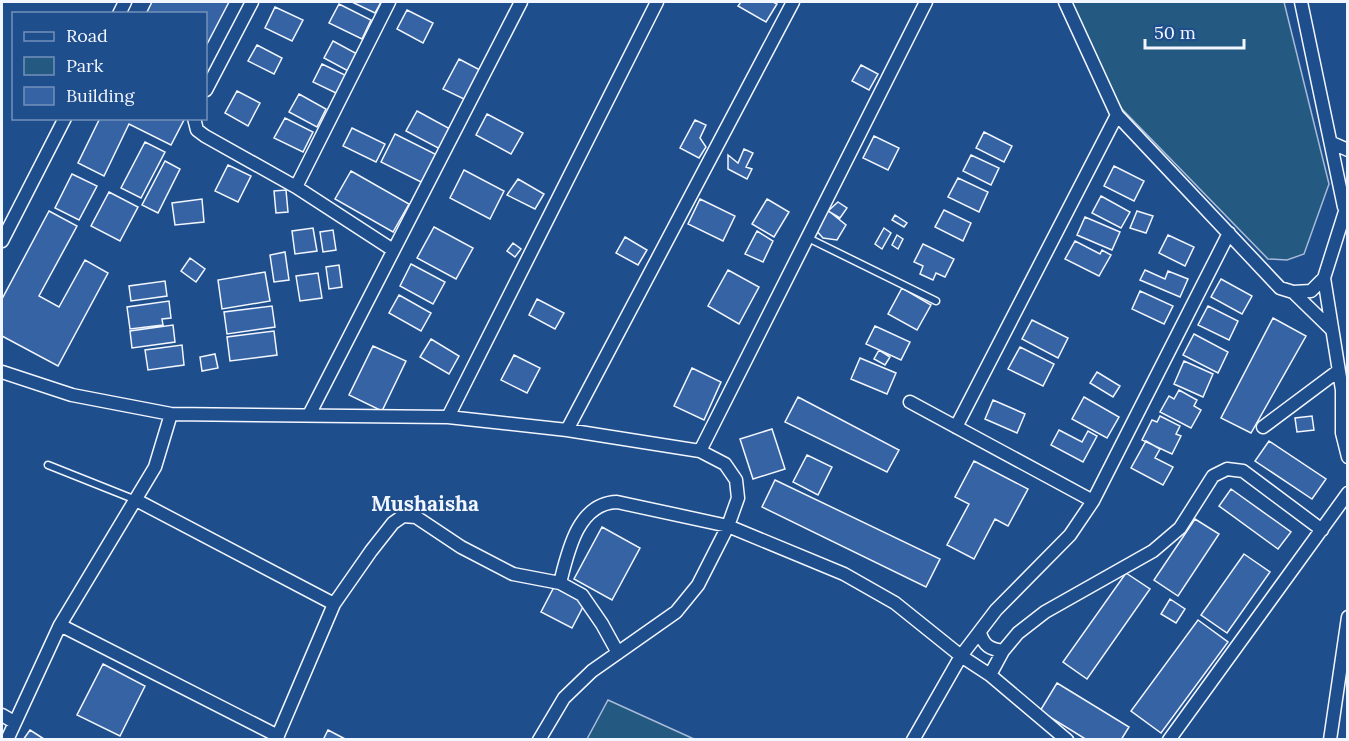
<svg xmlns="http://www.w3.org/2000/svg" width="1349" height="741" font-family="Lora,serif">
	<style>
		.green { fill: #245a82; stroke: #a8bbd7; stroke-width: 1.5 }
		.building { fill: #3563a3; stroke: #f2f6ff; stroke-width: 1.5 }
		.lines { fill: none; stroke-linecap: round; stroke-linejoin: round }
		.service-casing { stroke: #f2f6ff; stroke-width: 9 }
		.minor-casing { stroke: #f2f6ff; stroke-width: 15 }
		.service { stroke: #1f4e8c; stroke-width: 6 }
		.minor { stroke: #1f4e8c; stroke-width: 12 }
		.labels { text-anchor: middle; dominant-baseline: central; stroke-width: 4.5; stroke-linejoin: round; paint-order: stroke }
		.neighbourhood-label { font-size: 21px; font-weight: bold; fill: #f2f6ff; stroke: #1f4e8c }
	</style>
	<rect width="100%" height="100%" fill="#1f4e8c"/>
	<path class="green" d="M 1069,2 L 1284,2 L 1329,184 L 1304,254 L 1287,260 L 1268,259 L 1122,109 L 1101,77 Z
		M 608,700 L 694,739 L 587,739 Z"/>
	<path class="building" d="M 152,2 L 229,2 L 206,46 L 206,14 L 146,14 Z
		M 352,2 L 381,2 L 375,13 Z
		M 741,2 L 773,2 L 777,4 L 766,22 L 738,6 Z
		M 339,4 L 371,20 L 362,39 L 329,23 Z
		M 275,7 L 303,20 L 292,41 L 265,28 Z
		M 407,10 L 433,23 L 423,43 L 397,29 Z
		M 333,41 L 359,55 L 350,72 L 324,58 Z
		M 257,45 L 282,58 L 274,74 L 248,61 Z
		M 459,59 L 480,70 L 464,99 L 443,89 Z
		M 322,64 L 347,76 L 338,94 L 313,82 Z
		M 861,65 L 878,74 L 869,90 L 852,81 Z
		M 237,91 L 260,103 L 248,126 L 225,113 Z
		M 299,94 L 326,109 L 317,127 L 289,112 Z
		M 417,111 L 452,130 L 442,150 L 406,131 Z
		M 487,114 L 523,133 L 511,154 L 476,135 Z
		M 100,118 L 185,118 L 171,145 L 129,124 L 104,176 L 78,163 Z
		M 285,118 L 313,132 L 303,152 L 274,138 Z
		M 695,120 L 706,125 L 700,138 L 706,147 L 699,158 L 680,148 Z
		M 352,128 L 385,144 L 376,162 L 343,146 Z
		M 984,132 L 1012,146 L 1004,162 L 976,148 Z
		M 395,134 L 439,156 L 425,184 L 381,162 Z
		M 874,136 L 899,148 L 888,170 L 863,158 Z
		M 145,142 L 165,152 L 141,198 L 121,188 Z
		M 744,149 L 753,153 L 746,167 L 752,169 L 747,179 L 728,169 L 728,155 L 738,163 Z
		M 971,155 L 999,168 L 991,185 L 963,171 Z
		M 165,161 L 180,169 L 158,213 L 142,205 Z
		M 228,165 L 251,176 L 238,202 L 215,191 Z
		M 1114,166 L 1144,181 L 1134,201 L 1104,186 Z
		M 464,170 L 504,191 L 490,219 L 450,198 Z
		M 351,171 L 409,204 L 393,232 L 335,199 Z
		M 72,174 L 97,186 L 79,220 L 55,208 Z
		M 958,178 L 988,192 L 979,212 L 948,197 Z
		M 518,179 L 544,194 L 535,209 L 507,195 Z
		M 286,190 L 288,212 L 276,213 L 274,191 Z
		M 109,192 L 138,207 L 120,241 L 91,226 Z
		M 1101,196 L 1130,212 L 1121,228 L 1092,213 Z
		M 202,199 L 204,222 L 175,225 L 172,203 Z
		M 700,199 L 735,216 L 723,241 L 688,224 Z
		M 767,199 L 789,212 L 774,237 L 752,224 Z
		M 838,202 L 847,208 L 840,218 L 828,211 Z
		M 825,208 L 846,225 L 837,240 L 823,238 L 814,228 Z
		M 944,210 L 971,223 L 963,241 L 935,227 Z
		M 49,211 L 77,226 L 39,296 L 59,307 L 85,260 L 108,273 L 58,366 L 2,336 L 2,299 Z
		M 1137,211 L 1153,216 L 1146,233 L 1130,228 Z
		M 895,215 L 907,223 L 904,227 L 892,220 Z
		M 1085,217 L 1120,232 L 1112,250 L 1077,235 Z
		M 434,227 L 473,248 L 456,279 L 417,258 Z
		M 313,228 L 317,251 L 295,254 L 292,231 Z
		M 884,228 L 891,233 L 882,249 L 875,244 Z
		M 333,230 L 336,250 L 323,252 L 320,232 Z
		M 757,231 L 773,241 L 763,262 L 745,254 Z
		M 897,235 L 903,239 L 898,249 L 892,245 Z
		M 1168,235 L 1194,247 L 1185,266 L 1159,253 Z
		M 625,237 L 647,250 L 638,265 L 616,253 Z
		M 1075,241 L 1100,254 L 1102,250 L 1111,255 L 1099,276 L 1065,259 Z
		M 513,243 L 521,249 L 515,257 L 507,251 Z
		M 923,244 L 954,259 L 945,277 L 936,273 L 933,280 L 920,274 L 923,266 L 914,262 Z
		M 285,252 L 289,280 L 274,282 L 270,255 Z
		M 190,258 L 205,269 L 196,282 L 181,271 Z
		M 411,264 L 445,282 L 433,304 L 400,286 Z
		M 339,265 L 342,287 L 329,289 L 326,267 Z
		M 728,270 L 759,287 L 739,324 L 708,306 Z
		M 1145,270 L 1165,279 L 1168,271 L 1188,279 L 1180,297 L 1140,280 Z
		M 265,272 L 270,301 L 222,309 L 218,280 Z
		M 318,273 L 322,298 L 300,301 L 296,276 Z
		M 1221,279 L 1252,296 L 1242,314 L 1211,297 Z
		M 165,281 L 167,296 L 131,301 L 129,286 Z
		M 902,288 L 931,305 L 917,330 L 888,314 Z
		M 1140,291 L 1173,306 L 1164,324 L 1132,309 Z
		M 399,295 L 431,313 L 421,331 L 389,313 Z
		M 537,299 L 564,313 L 555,329 L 529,315 Z
		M 169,301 L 171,318 L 162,319 L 163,325 L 130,329 L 127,307 Z
		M 272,306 L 275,327 L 227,334 L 224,312 Z
		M 1208,306 L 1238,321 L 1229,340 L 1198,325 Z
		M 1273,318 L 1306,336 L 1251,433 L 1221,418 Z
		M 1032,320 L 1068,338 L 1058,358 L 1022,339 Z
		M 173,325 L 175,342 L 132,348 L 130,331 Z
		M 875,326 L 910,342 L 901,360 L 866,344 Z
		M 274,331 L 277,355 L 230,361 L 227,337 Z
		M 1194,334 L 1228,352 L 1218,373 L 1183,355 Z
		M 431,339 L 459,356 L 449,374 L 420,357 Z
		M 182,345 L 184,365 L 148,370 L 145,350 Z
		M 373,346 L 406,361 L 382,411 L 349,395 Z
		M 1020,347 L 1054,364 L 1043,386 L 1008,369 Z
		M 879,350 L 890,357 L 885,365 L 874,359 Z
		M 215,354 L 218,368 L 202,371 L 200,357 Z
		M 514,355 L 540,368 L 527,393 L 501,380 Z
		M 860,358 L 896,373 L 887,394 L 851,379 Z
		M 1184,361 L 1213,374 L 1203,397 L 1174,384 Z
		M 692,368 L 721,382 L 704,420 L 674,406 Z
		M 1097,372 L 1120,386 L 1113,397 L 1090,383 Z
		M 1179,390 L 1197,400 L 1194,406 L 1201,410 L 1191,428 L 1160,412 L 1169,396 L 1174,399 Z
		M 798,397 L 899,450 L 887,472 L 785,422 Z
		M 1084,397 L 1119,417 L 1107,438 L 1072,419 Z
		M 993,400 L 1025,414 L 1017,433 L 985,419 Z
		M 1160,416 L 1180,426 L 1176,434 L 1181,436 L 1172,454 L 1142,440 L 1152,420 L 1157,422 Z
		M 1312,416 L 1314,430 L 1297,432 L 1295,418 Z
		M 772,429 L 785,469 L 753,479 L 740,439 Z
		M 1059,430 L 1082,442 L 1088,431 L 1097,436 L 1083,462 L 1051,445 Z
		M 1146,441 L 1160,449 L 1155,458 L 1173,467 L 1163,485 L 1131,468 Z
		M 1269,441 L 1326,479 L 1312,499 L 1255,461 Z
		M 807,455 L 832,467 L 818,495 L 793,482 Z
		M 974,461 L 1028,489 L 1008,526 L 995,519 L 974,559 L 947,545 L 969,504 L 955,497 Z
		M 775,480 L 940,559 L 926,587 L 762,507 Z
		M 1231,489 L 1291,532 L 1278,549 L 1219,506 Z
		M 1195,519 L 1219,534 L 1178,596 L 1154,580 Z
		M 602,527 L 640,548 L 612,600 L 574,579 Z
		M 1244,554 L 1270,572 L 1227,633 L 1201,615 Z
		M 1126,573 L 1150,589 L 1087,679 L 1063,662 Z
		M 554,587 L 585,603 L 572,628 L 541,612 Z
		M 1170,599 L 1185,609 L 1176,623 L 1161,614 Z
		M 1198,620 L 1228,642 L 1161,733 L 1131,711 Z
		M 103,664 L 145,686 L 120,736 L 77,715 Z
		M 1057,683 L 1129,727 L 1121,740 L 1087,740 L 1040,711 Z
		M 30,730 L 44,739 L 44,740 L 23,740 Z
		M 328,730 L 347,740 L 323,740 Z"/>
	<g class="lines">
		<g class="service-casing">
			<path id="service" d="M 808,238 L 936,301
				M 48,465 L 136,500"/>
		</g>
		<g class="minor-casing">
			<path id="minor" d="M 1065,2 L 1117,115 L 1280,288 L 1293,292 L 1311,291 L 1324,278 L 1348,202
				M 1301,2 L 1344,207
				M 119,14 L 125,2
				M 206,90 L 252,2
				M 194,118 L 197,130 L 205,136 L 296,187 L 393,250
				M 1332,143 L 1348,150
				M 296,187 L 389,2
				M 2,241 L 65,118
				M 1324,278 L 1342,390 L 1342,433 L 1348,457
				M 1293,292 L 1331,329
				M 2,372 L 72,395 L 171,414 L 448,417 L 567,430 L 700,451 L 725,464 L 736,480 L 738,498 L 728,526 L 698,585 L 676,612 L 592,671 L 564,698 L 539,740
				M 910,402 L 1093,501
				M 309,415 L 521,2
				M 448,417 L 657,2
				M 956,427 L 1117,115
				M 1263,427 L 1338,371
				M 567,430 L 793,2
				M 700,451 L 926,2
				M 136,500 L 334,604
				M 560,583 C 568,551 578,503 617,502 L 728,526 L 844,574 L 895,603 L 961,656 L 990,675 L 1067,740
				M 60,625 L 278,736
				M 980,633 C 984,646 990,649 1003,651
				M 990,675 L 1003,651 L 1018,633 L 1045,612 L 1153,551 L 1180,528 L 1213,476 L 1227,469 L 1243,471 L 1322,530
				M 2,715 L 14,722
				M 7,740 L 60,625 L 155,467 L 171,414
				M 276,740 L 334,604 L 371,551 L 393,523 L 403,516 L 416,517 L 461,547 L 513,574 L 560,583 L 582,595 L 602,624 L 618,653
				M 913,740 L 961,656 L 996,610 L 1070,535 L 1093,501 L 1229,233
				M 1169,740 L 1348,493
				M 1330,740 L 1348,617"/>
		</g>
		<use href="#service" class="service"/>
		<use href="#minor" class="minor"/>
	</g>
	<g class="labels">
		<g class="neighbourhood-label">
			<text x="425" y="503">Mushaisha</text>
		</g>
	</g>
	<rect width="1349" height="741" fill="none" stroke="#f2f6ff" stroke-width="6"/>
	<rect x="12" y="12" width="195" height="108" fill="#1f4e8c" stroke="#7391ba" stroke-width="1.5"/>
	<rect x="24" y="32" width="30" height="9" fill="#1f4e8c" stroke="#7391ba" stroke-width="1.5"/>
	<text x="66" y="42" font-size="18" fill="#f2f6ff">Road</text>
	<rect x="24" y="57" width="30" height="18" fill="#245a82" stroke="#7391ba" stroke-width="1.5"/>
	<text x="66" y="72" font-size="18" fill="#f2f6ff">Park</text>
	<rect x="24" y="87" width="30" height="18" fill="#3563a3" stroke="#7391ba" stroke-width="1.5"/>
	<text x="66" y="102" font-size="18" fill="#f2f6ff">Building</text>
	<path d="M1145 39v9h99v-9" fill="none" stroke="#f2f6ff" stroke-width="3"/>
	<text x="1154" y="39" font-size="18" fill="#f2f6ff" stroke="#1f4e8c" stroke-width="4.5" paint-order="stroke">50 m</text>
</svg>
